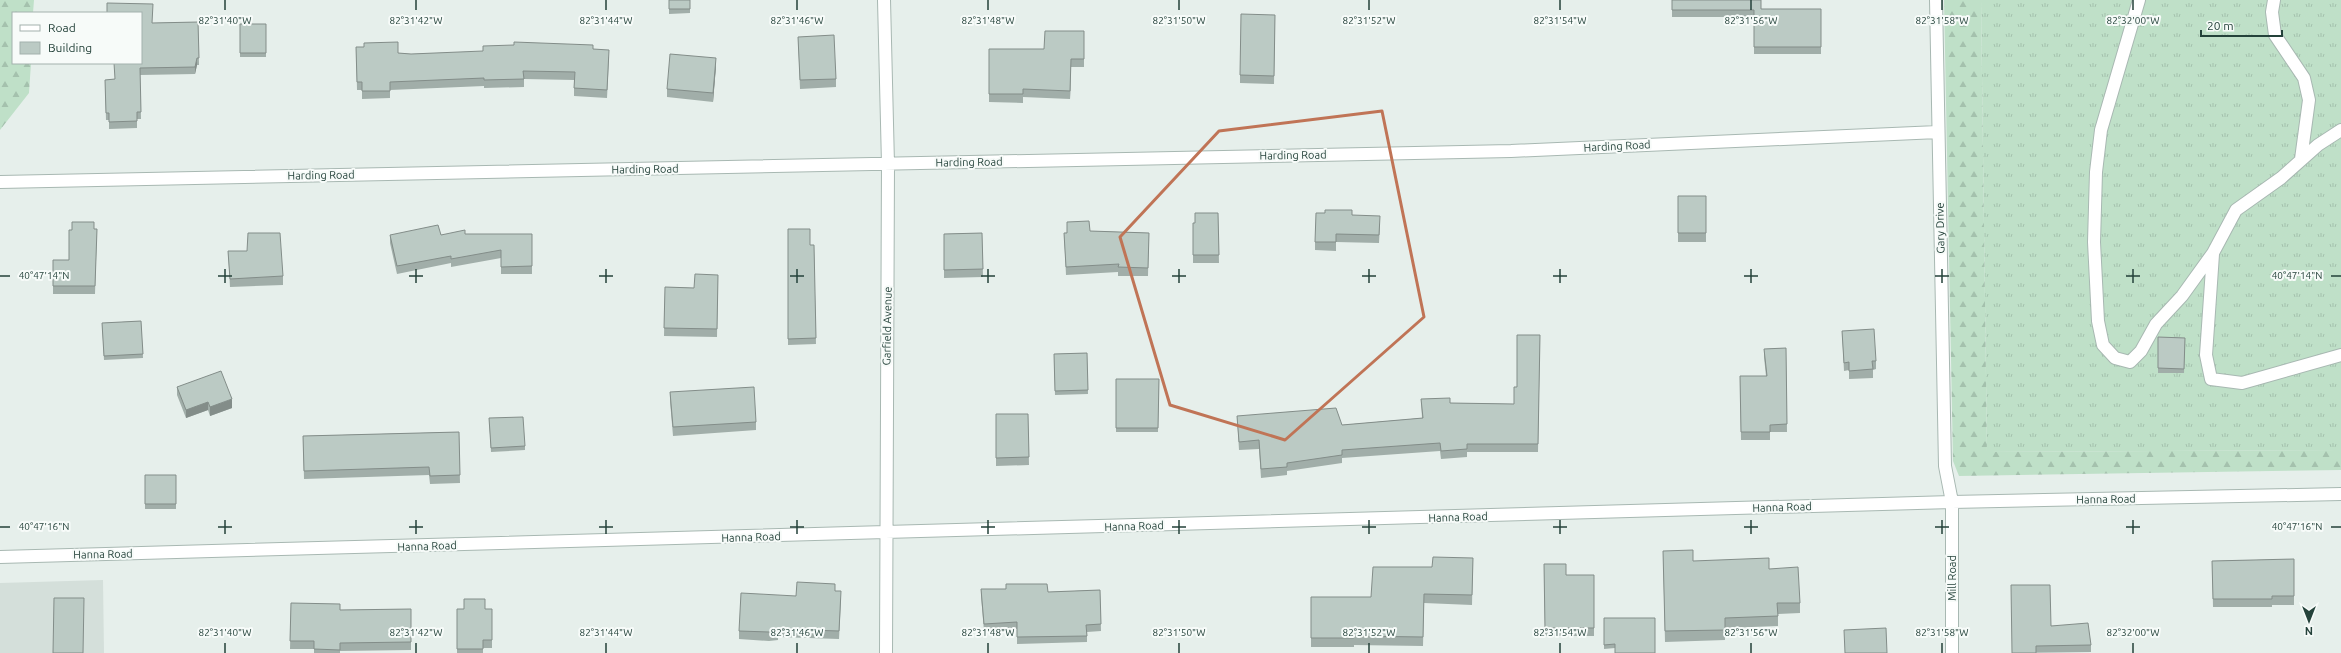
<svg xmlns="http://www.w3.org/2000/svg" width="2341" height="653" font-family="Ubuntu,sans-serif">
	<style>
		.built { fill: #d4dfda }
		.grass { fill: url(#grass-tufts) }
		.forest { fill: url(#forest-firs) }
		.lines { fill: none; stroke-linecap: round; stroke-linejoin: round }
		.minor-casing { stroke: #a8b8b2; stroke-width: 14 }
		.minor { stroke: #fff; stroke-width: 12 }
		.wall { fill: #a1aea9 }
		.shaded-wall { fill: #838d89 }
		.building { fill: #bbcac4; stroke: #838d89 }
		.marked { fill: none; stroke: #c07456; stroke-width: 3; stroke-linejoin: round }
		.ticks { fill: none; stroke: #24423a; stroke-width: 1.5 }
		.labels { text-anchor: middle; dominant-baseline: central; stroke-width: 4; stroke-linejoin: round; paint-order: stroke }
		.street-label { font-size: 11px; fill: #24423a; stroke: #f7fbf9 }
		.ticks-label { font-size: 10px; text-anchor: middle; fill: #24423a; stroke: #f7fbf9; stroke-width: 4; stroke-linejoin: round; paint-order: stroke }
	</style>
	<defs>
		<pattern id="grass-tufts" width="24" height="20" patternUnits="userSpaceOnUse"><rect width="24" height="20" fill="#bfe0c8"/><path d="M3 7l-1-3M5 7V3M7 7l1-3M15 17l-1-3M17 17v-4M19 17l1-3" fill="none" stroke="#a4c1ad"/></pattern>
		<pattern id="forest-firs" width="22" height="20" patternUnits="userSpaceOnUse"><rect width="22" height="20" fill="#bfe0c8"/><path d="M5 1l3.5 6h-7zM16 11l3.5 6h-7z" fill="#a4c1ad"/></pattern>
	</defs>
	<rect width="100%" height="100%" fill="#e6efeb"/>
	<path class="built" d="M 103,580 L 104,653 L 0,653 L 0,583 Z"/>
	<path class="grass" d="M 1981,0 L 2341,0 L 2341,450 L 1987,452 Z"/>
	<path class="forest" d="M 0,0 L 34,0 L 33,13 L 13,13 L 13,63 L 31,63 L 29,93 L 0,130 Z
		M 1944,0 L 1981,0 L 1987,452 L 2341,450 L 2341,470 L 1959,476 L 1953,461 Z"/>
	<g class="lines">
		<g class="minor-casing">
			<path id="minor" d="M 884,0 L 888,164 L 886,653
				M 1936,0 L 1945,466 L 1952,502 L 1952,653
				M 2139,0 L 2101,130 L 2096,172 L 2094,242 L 2098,321 L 2103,345 L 2115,358 L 2130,362 L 2141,351 L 2156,324 L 2182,296 L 2213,253 L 2236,210 L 2281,178 L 2318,145 L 2341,130
				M 2274,0 L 2272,12 L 2275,35 L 2304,78 L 2309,100 L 2301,159
				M 0,182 L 1511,151 L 1938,132
				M 2213,254 L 2206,355 L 2211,379 L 2242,383 L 2341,355
				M 0,557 L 1952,502 L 2341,494"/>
		</g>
		<use href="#minor" class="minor"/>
	</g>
	<path class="wall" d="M 669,0 L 690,0 L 690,13 L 669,14 Z
		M 1672,0 L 1761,9 L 1821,9 L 1821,54 L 1754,54 L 1754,17 L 1672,17 Z
		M 1275,15 L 1274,84 L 1240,83 L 1240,75 Z
		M 198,22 L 199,65 L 197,65 L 195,74 L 140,75 L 141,119 L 137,119 L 137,128 L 109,129 L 109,120 L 106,120 L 105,80 L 115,79 L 152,23 Z
		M 240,24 L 266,24 L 266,57 L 240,57 Z
		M 1084,31 L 1084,67 L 1071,67 L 1070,99 L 1023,97 L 1023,103 L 989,102 L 989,49 L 1044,49 Z
		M 798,37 L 836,79 L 836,87 L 800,89 Z
		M 364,43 L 398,53 L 411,54 L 593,49 L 609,57 L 607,98 L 574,96 L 574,80 L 524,79 L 524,87 L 484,88 L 484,86 L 390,90 L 390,98 L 362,99 L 362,90 L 357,90 L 356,47 L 364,47 Z
		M 716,66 L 713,102 L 667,97 L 667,89 Z
		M 1678,196 L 1706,196 L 1706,242 L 1678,242 Z
		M 1218,213 L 1219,263 L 1193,263 L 1193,223 L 1195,223 Z
		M 1352,215 L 1380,224 L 1379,243 L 1336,242 L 1336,251 L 1315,250 L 1315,242 Z
		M 94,229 L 97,229 L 95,294 L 53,294 L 53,260 L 69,260 Z
		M 788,229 L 810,245 L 814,245 L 816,344 L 788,345 Z
		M 1090,231 L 1149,233 L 1148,276 L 1118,276 L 1118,272 L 1066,275 L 1064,233 Z
		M 982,233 L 983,277 L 944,278 L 944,234 Z
		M 465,234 L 532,234 L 532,274 L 501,274 L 501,258 L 451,267 L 451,263 L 397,274 L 390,243 L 390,235 L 441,235 Z
		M 228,251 L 283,276 L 283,285 L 230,287 Z
		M 718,275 L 717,337 L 664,336 L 665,287 L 694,288 Z
		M 141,321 L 143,358 L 104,360 L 102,323 Z
		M 1842,331 L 1876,361 L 1876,369 L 1873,370 L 1873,378 L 1849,379 L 1849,370 L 1844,371 Z
		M 1540,335 L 1538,452 L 1467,452 L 1467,457 L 1441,459 L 1440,451 L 1342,458 L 1342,463 L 1287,471 L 1287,475 L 1261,478 L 1259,449 L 1239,450 L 1237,416 L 1342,425 L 1422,418 L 1421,399 L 1450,403 L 1514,404 L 1517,387 Z
		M 2158,337 L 2185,338 L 2184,373 L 2158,373 Z
		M 1786,348 L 1787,432 L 1770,432 L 1770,440 L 1741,440 L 1740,376 L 1766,376 L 1764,357 L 1764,349 Z
		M 1087,353 L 1088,394 L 1055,395 L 1054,354 Z
		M 1116,379 L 1159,379 L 1158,432 L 1116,432 Z
		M 177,387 L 232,408 L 210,416 L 208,410 L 186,418 L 177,395 Z
		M 670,392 L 756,422 L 756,430 L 673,436 L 670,401 Z
		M 996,414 L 1028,414 L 1029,465 L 996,466 Z
		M 489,418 L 525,446 L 525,450 L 491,452 Z
		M 459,432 L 460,483 L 430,484 L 429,475 L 304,479 L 303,436 Z
		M 145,475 L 176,475 L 176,509 L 145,509 Z
		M 1663,551 L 1693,561 L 1769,569 L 1800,603 L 1800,613 L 1778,614 L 1778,626 L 1725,628 L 1725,640 L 1665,642 Z
		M 1473,558 L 1472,605 L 1424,603 L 1423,646 L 1354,645 L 1354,647 L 1311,647 L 1311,597 L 1371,597 L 1432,567 Z
		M 2294,559 L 2294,605 L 2272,605 L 2272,607 L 2213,607 L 2212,561 Z
		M 1544,564 L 1566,575 L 1594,575 L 1594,636 L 1545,636 Z
		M 981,589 L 1048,592 L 1100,590 L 1101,631 L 1087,632 L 1087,642 L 1017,644 L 1017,629 L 984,631 L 981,596 Z
		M 835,591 L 841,599 L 839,639 L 778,637 L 778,640 L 769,641 L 739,639 L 739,631 L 796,596 Z
		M 291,603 L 340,610 L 411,609 L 411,650 L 340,651 L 340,653 L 314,653 L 314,649 L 290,649 Z
		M 457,609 L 492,609 L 492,648 L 483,648 L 483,653 L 457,653 Z
		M 1604,618 L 1655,618 L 1615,648 L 1604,649 Z
		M 2051,626 L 2091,645 L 2091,652 L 2012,653 Z"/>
	<path class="shaded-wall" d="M 197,58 L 197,65 L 195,74 L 195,67 Z
		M 716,58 L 716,66 L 713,102 L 713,93 Z
		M 1071,59 L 1071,67 L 1070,99 L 1070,91 Z
		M 232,399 L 232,408 L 210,416 L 210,407 Z
		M 208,402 L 208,410 L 186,418 L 186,410 Z"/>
	<path class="building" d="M 669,0 L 690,0 L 690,9 L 669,9 Z
		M 1672,0 L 1761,0 L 1761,9 L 1821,9 L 1821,47 L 1754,47 L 1754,10 L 1672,10 Z
		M 107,3 L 153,4 L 152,23 L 198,22 L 199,58 L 197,58 L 195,67 L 140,68 L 141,112 L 137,112 L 137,121 L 109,122 L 109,113 L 106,113 L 105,80 L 115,79 L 114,63 L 141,63 L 141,13 L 107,13 Z
		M 1241,14 L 1275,15 L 1274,76 L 1240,75 Z
		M 240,24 L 266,24 L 266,53 L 240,53 Z
		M 1045,31 L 1084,31 L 1084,59 L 1071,59 L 1070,91 L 1023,89 L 1023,94 L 989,94 L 989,49 L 1044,49 Z
		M 834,35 L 836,79 L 800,80 L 798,37 Z
		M 398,42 L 398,53 L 411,54 L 483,51 L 483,46 L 514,45 L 514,42 L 593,45 L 593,49 L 609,50 L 607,90 L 574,88 L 575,72 L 523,71 L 524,79 L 484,80 L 484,78 L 390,82 L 390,91 L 362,91 L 362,82 L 357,82 L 356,47 L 364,47 L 364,43 Z
		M 670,54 L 716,58 L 713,93 L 667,89 Z
		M 1678,196 L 1706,196 L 1706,233 L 1678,233 Z
		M 1325,210 L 1352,210 L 1352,215 L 1380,216 L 1379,235 L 1336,234 L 1336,242 L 1315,242 L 1316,213 L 1325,213 Z
		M 1195,213 L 1218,213 L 1219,255 L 1193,255 L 1193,223 L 1195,223 Z
		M 1089,221 L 1090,231 L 1149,233 L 1148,268 L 1118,267 L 1119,264 L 1066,267 L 1064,233 L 1067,233 L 1067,222 Z
		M 72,222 L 94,222 L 94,229 L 97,229 L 95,286 L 53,286 L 53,260 L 69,260 L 69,230 L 72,230 Z
		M 438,225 L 441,235 L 465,230 L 465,234 L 532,234 L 532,266 L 501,267 L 501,250 L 451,259 L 451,256 L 397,266 L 390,235 Z
		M 788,229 L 810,229 L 810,245 L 814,245 L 816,338 L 788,339 Z
		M 248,233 L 280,233 L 283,276 L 230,279 L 228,251 L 247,251 Z
		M 982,233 L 983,269 L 944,270 L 944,234 Z
		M 695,274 L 718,275 L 717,329 L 664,328 L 665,287 L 694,288 Z
		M 141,321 L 143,354 L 104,356 L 102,323 Z
		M 1874,329 L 1876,361 L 1872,361 L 1873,369 L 1849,371 L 1849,362 L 1844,363 L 1842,331 Z
		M 1517,335 L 1540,335 L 1538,444 L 1467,444 L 1467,449 L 1441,451 L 1440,443 L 1342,450 L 1342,455 L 1287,463 L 1287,467 L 1261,469 L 1259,440 L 1239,442 L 1237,416 L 1336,408 L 1342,425 L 1423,418 L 1421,399 L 1450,398 L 1450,403 L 1514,404 L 1514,387 L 1517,387 Z
		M 2158,337 L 2185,338 L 2184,369 L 2158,368 Z
		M 1786,348 L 1787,424 L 1770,425 L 1770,432 L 1741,432 L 1740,376 L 1767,376 L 1764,349 Z
		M 1087,353 L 1088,390 L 1055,391 L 1054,354 Z
		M 221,371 L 232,399 L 210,407 L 208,402 L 186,410 L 177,387 Z
		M 1116,379 L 1159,379 L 1158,428 L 1116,428 Z
		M 754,387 L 756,422 L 673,427 L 670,392 Z
		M 996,414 L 1028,414 L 1029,457 L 996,458 Z
		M 523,417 L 525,446 L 491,448 L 489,418 Z
		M 459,432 L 460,475 L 430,476 L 429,467 L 304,471 L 303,436 Z
		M 145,475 L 176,475 L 176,504 L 145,504 Z
		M 1693,550 L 1693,561 L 1769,558 L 1769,569 L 1798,567 L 1800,603 L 1777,603 L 1778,616 L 1725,618 L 1725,630 L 1665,631 L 1663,551 Z
		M 1433,557 L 1473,558 L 1472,595 L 1424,594 L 1423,637 L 1354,636 L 1354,638 L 1311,638 L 1311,597 L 1371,597 L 1373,567 L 1432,567 Z
		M 2294,559 L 2294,596 L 2272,596 L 2272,599 L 2213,599 L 2212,561 Z
		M 1544,564 L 1566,564 L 1566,575 L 1594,575 L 1594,628 L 1545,628 Z
		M 797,582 L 835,584 L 835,591 L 841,591 L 839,631 L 778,629 L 778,632 L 769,632 L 739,631 L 741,593 L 796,596 Z
		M 1006,584 L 1047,584 L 1048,592 L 1100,590 L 1101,624 L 1086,625 L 1087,636 L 1017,637 L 1017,622 L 984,624 L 981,589 L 1006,589 Z
		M 2011,585 L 2050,585 L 2051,626 L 2088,623 L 2091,645 L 2036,646 L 2036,653 L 2012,653 Z
		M 54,598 L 84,598 L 83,653 L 53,653 Z
		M 464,599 L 485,599 L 485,609 L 492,609 L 492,640 L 483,640 L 483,649 L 457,649 L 457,609 L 464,609 Z
		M 291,603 L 340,604 L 340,610 L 411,609 L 411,642 L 340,643 L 340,650 L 314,649 L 314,641 L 290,641 Z
		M 1604,618 L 1655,618 L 1655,653 L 1615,653 L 1615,644 L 1604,645 Z
		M 1886,628 L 1887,653 L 1845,653 L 1844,630 Z"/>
	<path class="marked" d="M 1382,111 L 1424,317 L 1285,440 L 1170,405 L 1120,237 L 1219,131 Z"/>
	<path class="ticks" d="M 225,0 L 225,10M 416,0 L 416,10M 606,0 L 606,10M 797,0 L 797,10M 988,0 L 988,10M 1179,0 L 1179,10M 1369,0 L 1369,10M 1560,0 L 1560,10M 1751,0 L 1751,10M 1942,0 L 1942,10M 2133,0 L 2133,10M 225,269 L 225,283M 416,269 L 416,283M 606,269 L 606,283M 797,269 L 797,283M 988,269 L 988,283M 1179,269 L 1179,283M 1369,269 L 1369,283M 1560,269 L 1560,283M 1751,269 L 1751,283M 1942,269 L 1942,283M 2133,269 L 2133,283M 0,276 L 10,276M 218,276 L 232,276M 409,276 L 423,276M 599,276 L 613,276M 790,276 L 804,276M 981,276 L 995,276M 1172,276 L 1186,276M 1362,276 L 1376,276M 1553,276 L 1567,276M 1744,276 L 1758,276M 1935,276 L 1949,276M 2126,276 L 2140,276M 2331,276 L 2341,276M 225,520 L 225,534M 416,520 L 416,534M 606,520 L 606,534M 797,520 L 797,534M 988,520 L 988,534M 1179,520 L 1179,534M 1369,520 L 1369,534M 1560,520 L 1560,534M 1751,520 L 1751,534M 1942,520 L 1942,534M 2133,520 L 2133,534M 0,527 L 10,527M 218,527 L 232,527M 409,527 L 423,527M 599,527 L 613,527M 790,527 L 804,527M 981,527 L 995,527M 1172,527 L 1186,527M 1362,527 L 1376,527M 1553,527 L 1567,527M 1744,527 L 1758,527M 1935,527 L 1949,527M 2126,527 L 2140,527M 2331,527 L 2341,527M 225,643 L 225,653M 416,643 L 416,653M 606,643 L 606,653M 797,643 L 797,653M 988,643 L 988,653M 1179,643 L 1179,653M 1369,643 L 1369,653M 1560,643 L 1560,653M 1751,643 L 1751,653M 1942,643 L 1942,653M 2133,643 L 2133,653"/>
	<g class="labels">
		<g class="street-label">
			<text transform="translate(1617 146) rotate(-3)">Harding Road</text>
			<text transform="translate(1293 155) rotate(-1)">Harding Road</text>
			<text transform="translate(969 162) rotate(-1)">Harding Road</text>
			<text transform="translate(645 169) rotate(-1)">Harding Road</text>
			<text transform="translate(321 175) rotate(-1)">Harding Road</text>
			<text transform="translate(1940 228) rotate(-91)">Gary Drive</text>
			<text transform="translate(887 326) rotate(-89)">Garfield Avenue</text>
			<text transform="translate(2106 499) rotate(-1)">Hanna Road</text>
			<text transform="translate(1782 507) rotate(-2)">Hanna Road</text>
			<text transform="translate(1458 517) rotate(-2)">Hanna Road</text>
			<text transform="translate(1134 526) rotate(-2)">Hanna Road</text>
			<text transform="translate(751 537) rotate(-2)">Hanna Road</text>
			<text transform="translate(427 546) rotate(-2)">Hanna Road</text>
			<text transform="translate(103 554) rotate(-1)">Hanna Road</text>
			<text transform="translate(1952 578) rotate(-90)">Mill Road</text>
		</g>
	</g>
	<g class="ticks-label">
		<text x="225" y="24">82°31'40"W</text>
		<text x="416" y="24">82°31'42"W</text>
		<text x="606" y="24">82°31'44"W</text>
		<text x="797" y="24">82°31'46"W</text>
		<text x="988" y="24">82°31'48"W</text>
		<text x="1179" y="24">82°31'50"W</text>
		<text x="1369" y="24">82°31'52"W</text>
		<text x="1560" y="24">82°31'54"W</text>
		<text x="1751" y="24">82°31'56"W</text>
		<text x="1942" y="24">82°31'58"W</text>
		<text x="2133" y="24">82°32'00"W</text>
		<text x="2297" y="279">40°47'14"N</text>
		<text x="44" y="279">40°47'14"N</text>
		<text x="2297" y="530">40°47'16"N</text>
		<text x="44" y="530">40°47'16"N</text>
		<text x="225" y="636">82°31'40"W</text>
		<text x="416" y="636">82°31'42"W</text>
		<text x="606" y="636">82°31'44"W</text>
		<text x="797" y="636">82°31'46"W</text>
		<text x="988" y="636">82°31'48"W</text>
		<text x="1179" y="636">82°31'50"W</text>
		<text x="1369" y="636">82°31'52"W</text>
		<text x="1560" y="636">82°31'54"W</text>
		<text x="1751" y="636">82°31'56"W</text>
		<text x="1942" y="636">82°31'58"W</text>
		<text x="2133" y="636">82°32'00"W</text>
	</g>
	<rect x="12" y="12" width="130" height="52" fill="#f7fbf9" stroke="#a3b1ad"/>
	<rect x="20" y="25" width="20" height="6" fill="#ffffff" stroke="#a3b1ad"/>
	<text x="48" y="32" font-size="12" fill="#24423a">Road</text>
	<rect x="20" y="42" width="20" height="12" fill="#bbcac4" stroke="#a3b1ad"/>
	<text x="48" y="52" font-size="12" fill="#24423a">Building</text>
	<g transform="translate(2309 621) rotate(180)" stroke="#f7fbf9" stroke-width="3" paint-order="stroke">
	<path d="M0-3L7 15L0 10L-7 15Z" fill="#24423a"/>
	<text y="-6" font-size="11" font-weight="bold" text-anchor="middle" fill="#24423a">N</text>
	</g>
	<path d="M2201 30v6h81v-6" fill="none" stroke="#24423a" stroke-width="2"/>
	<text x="2207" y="30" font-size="12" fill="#24423a" stroke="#f7fbf9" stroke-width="3" paint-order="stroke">20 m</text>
</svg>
